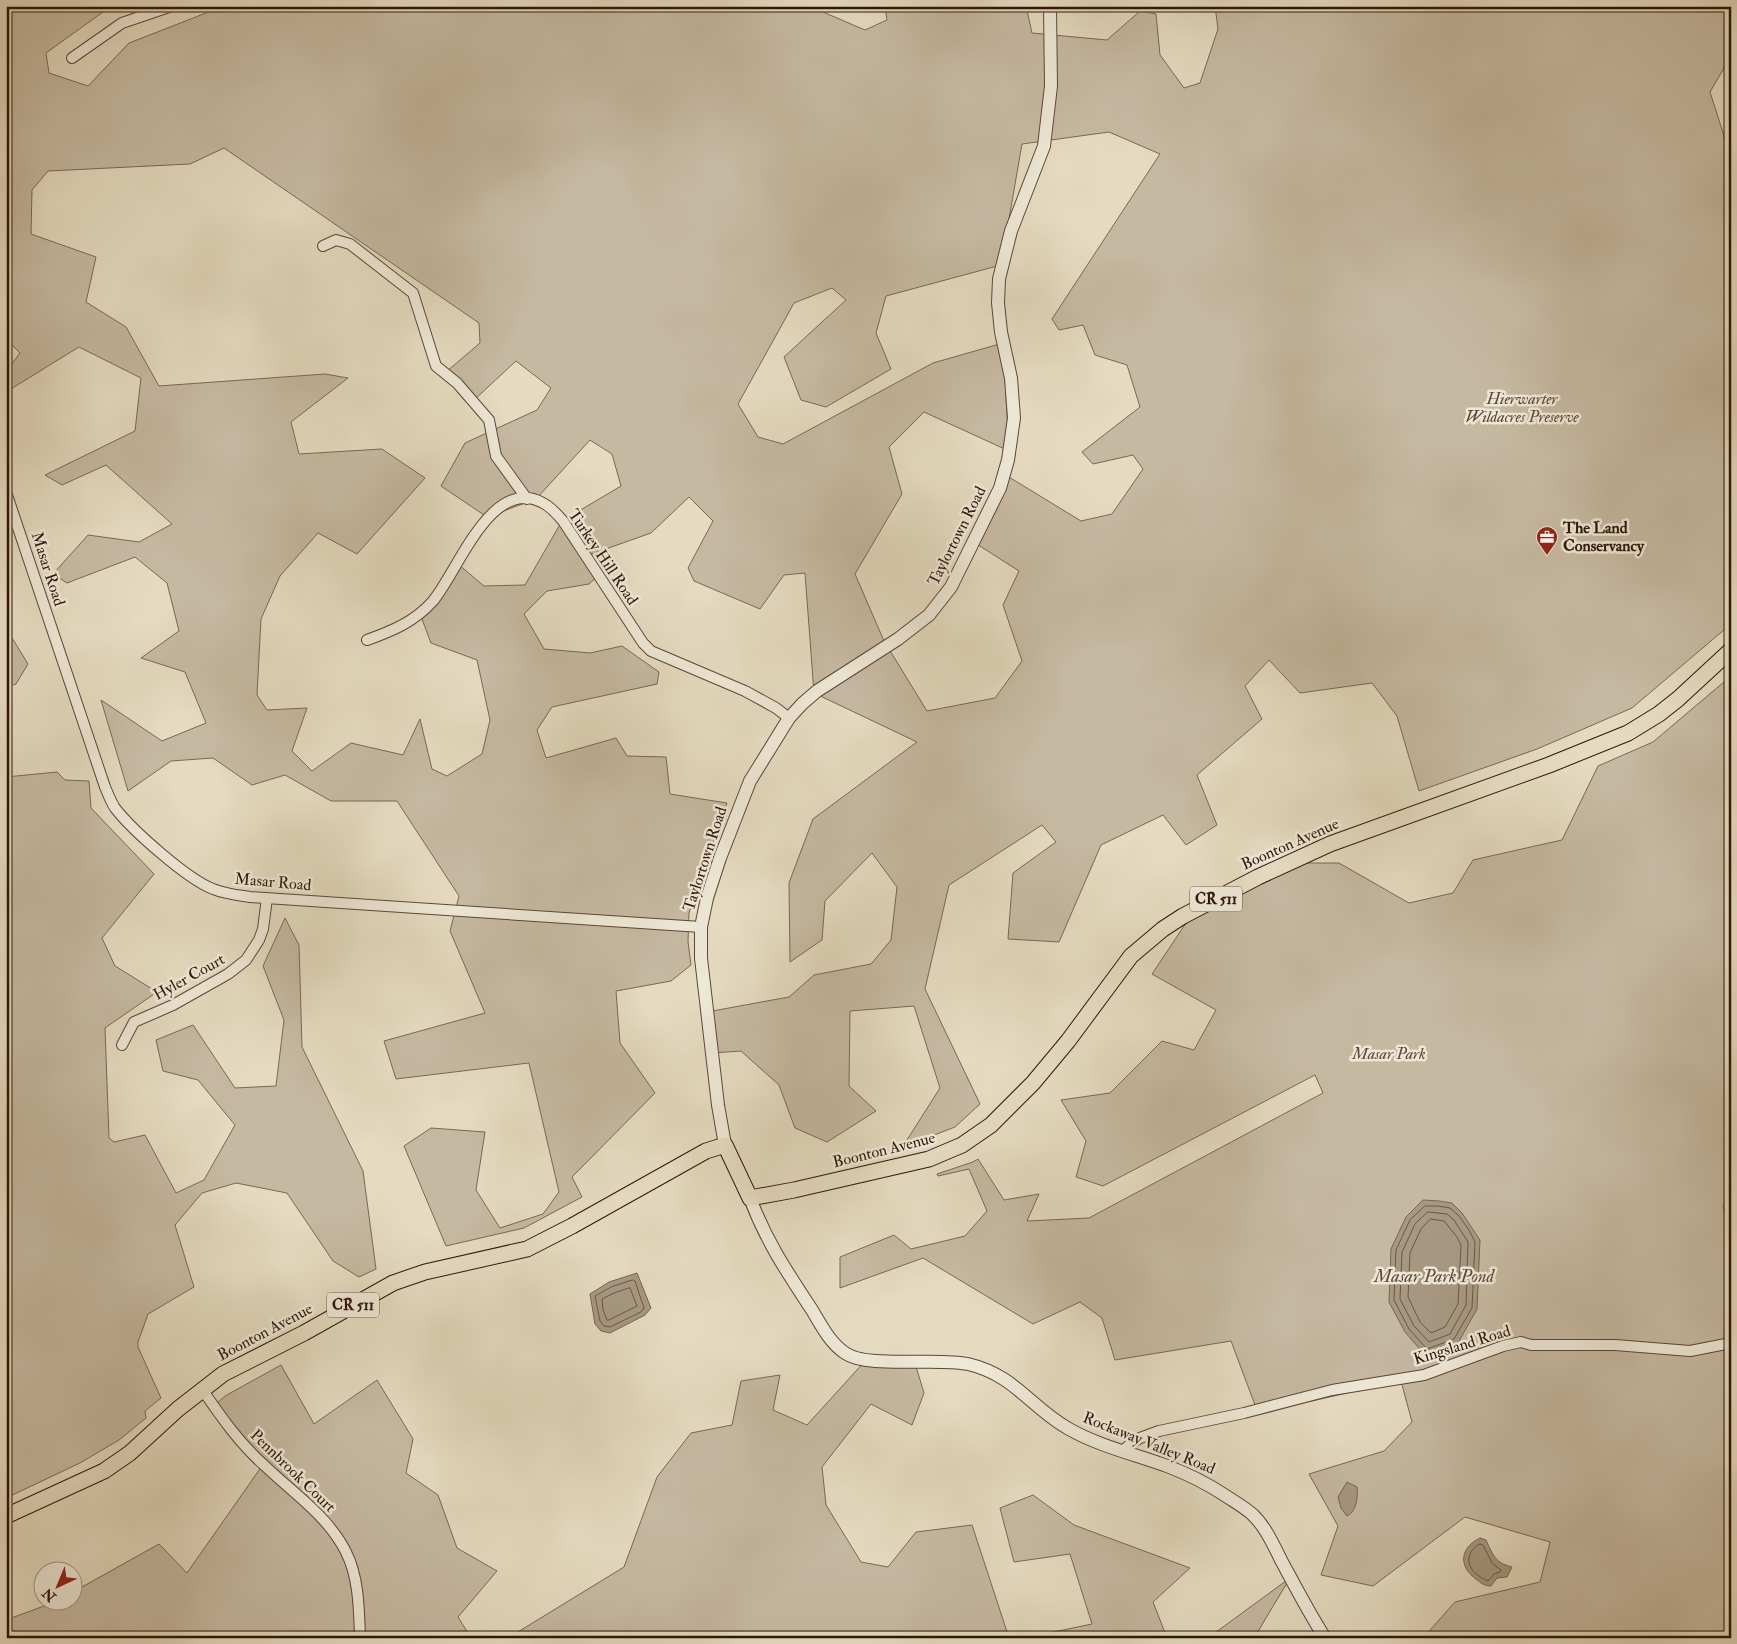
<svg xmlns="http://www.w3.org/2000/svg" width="1737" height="1644" font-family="'IM FELL Double Pica',serif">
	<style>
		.green { fill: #c6b9a2; stroke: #7a6755; fill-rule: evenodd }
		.water { fill: #a79882; stroke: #776451 }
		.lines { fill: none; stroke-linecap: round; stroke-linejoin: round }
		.shore { stroke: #6b5645; stroke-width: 1 }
		.minor-casing { stroke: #5c4636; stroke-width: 12 }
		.tertiary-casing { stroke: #5c4636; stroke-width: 14 }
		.primary-casing { stroke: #2f1508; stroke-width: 17 }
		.minor { stroke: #eee8d7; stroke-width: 10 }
		.tertiary { stroke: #eee8d7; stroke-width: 12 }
		.primary { stroke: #e5dbc1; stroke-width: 15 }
		.labels { text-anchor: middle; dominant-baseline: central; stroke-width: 5; stroke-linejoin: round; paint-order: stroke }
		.shield { fill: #eee8d7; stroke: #685446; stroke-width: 1 }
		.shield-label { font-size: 15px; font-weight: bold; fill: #2f1508 }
		.park-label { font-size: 16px; font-style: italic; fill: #5c4636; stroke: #eee8d7 }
		.poi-label { font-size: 16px; font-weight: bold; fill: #2f1508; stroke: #eee8d7; text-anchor: start }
		.street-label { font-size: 16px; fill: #2f1508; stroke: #eee8d7 }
		.water-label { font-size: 18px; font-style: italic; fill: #5f4939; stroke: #eee8d7 }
	</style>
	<rect width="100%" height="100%" fill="#e5dbc1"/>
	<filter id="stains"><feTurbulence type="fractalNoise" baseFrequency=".004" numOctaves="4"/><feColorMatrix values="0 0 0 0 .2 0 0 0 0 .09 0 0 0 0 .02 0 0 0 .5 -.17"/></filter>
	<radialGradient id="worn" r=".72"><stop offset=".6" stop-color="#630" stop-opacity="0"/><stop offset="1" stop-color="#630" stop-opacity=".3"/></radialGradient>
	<path class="green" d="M 6,6 L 106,6 L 103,12 L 46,53 L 49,73 L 88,86 L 129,43 L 224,6 L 809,6 L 865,30 L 887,20 L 885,6 L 1026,6 L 1032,33 L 1107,40 L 1140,11 L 1156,14 L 1160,55 L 1184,88 L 1200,83 L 1218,29 L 1215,6 L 1731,6 L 1731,56 L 1710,92 L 1725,139 L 1731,141 L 1731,624 L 1632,708 L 1537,749 L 1419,791 L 1397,716 L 1372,683 L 1300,693 L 1269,660 L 1245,686 L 1262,719 L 1197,775 L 1217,825 L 1186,845 L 1163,815 L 1101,845 L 1059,942 L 1008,939 L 1013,873 L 1056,842 L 1042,825 L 949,885 L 925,989 L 980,1104 L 955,1127 L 924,1139 L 905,1143 L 940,1088 L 914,1006 L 850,1011 L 849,1086 L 876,1111 L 827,1142 L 795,1128 L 779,1085 L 741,1051 L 712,1053 L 707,1012 L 789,997 L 814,975 L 871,964 L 891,940 L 897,887 L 872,853 L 825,901 L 822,940 L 790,962 L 789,883 L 813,819 L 917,742 L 814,693 L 805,573 L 784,575 L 760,609 L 694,581 L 688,568 L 713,521 L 689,497 L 651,533 L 586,556 L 598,576 L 589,584 L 547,591 L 524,614 L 544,649 L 590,653 L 622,646 L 659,672 L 657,684 L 552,707 L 537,730 L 546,758 L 616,738 L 627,756 L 666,757 L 670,794 L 727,803 L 689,913 L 688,942 L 691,965 L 671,981 L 616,991 L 620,1043 L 655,1093 L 572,1177 L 582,1197 L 524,1228 L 446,1246 L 404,1146 L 431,1128 L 485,1132 L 476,1190 L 500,1228 L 543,1214 L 559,1192 L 529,1063 L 396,1079 L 384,1041 L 485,1013 L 450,931 L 459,896 L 397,801 L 331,801 L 285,775 L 252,785 L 213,758 L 171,761 L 128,791 L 101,700 L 162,741 L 206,723 L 185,672 L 141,658 L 179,631 L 167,583 L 135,557 L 67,583 L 53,574 L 88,535 L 139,542 L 172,524 L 106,465 L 62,485 L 45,475 L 135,431 L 141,378 L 79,347 L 6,392 L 6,372 L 20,353 L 6,339 ZM 1109,132 L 1160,154 L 1052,319 L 1059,330 L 1083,325 L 1095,355 L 1127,365 L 1140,407 L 1082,452 L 1093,464 L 1133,455 L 1143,469 L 1112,514 L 1081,521 L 1004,474 L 972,541 L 1019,571 L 1003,605 L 1022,661 L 995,698 L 927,711 L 884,641 L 855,574 L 902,494 L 889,447 L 924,412 L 1009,451 L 1003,343 L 933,363 L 783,444 L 758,437 L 738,404 L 794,303 L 832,288 L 846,300 L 784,357 L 801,400 L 826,407 L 891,369 L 876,333 L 886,296 L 1001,265 L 1022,144 ZM 224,148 L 479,323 L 480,343 L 446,372 L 474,400 L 516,361 L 551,388 L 537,410 L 465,443 L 441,486 L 487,517 L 536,499 L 590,440 L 612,454 L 621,486 L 562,521 L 525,585 L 484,586 L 458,564 L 420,614 L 431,643 L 477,660 L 490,720 L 482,754 L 447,776 L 432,769 L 420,719 L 403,755 L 351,743 L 312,771 L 292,751 L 307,708 L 267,710 L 257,695 L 261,619 L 280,576 L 318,533 L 357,554 L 425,478 L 382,449 L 299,454 L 291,422 L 348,378 L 325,374 L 159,386 L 126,327 L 86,302 L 96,257 L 31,234 L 32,190 L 48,171 L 190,164 Z
		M 6,628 L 28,664 L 16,684 L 6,687 Z
		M 1731,676 L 1731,1201 L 1723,1206 L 1731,1233 L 1731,1638 L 1423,1638 L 1455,1602 L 1540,1582 L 1550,1542 L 1465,1517 L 1373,1586 L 1321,1575 L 1338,1526 L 1309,1474 L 1384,1451 L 1412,1422 L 1401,1381 L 1258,1413 L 1231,1341 L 1115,1360 L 1102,1318 L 1080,1302 L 1033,1324 L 923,1258 L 840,1288 L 840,1257 L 894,1235 L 911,1249 L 965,1236 L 987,1211 L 969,1169 L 938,1176 L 937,1174 L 973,1162 L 978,1159 L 1004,1200 L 1039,1194 L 1027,1221 L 1089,1218 L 1323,1093 L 1315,1075 L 1103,1186 L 1076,1177 L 1086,1141 L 1061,1100 L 1110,1093 L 1162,1041 L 1194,1050 L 1216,1010 L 1152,974 L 1188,920 L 1300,863 L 1339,863 L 1409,903 L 1453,893 L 1473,860 L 1562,840 L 1598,766 L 1653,742 Z
		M 57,772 L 65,780 L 89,781 L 91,808 L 154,874 L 102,938 L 115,966 L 157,992 L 105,1028 L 109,1138 L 114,1142 L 145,1135 L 176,1193 L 204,1180 L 235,1125 L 198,1080 L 163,1071 L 156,1040 L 193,1025 L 235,1088 L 276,1086 L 284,1020 L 263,966 L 285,918 L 299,945 L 302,1047 L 363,1171 L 376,1269 L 359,1277 L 333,1261 L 287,1193 L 236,1183 L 202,1193 L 175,1225 L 194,1287 L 148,1314 L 138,1342 L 138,1347 L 161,1398 L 145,1411 L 146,1418 L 119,1440 L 80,1463 L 6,1498 L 6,777 Z
		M 866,1360 L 914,1360 L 924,1393 L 912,1425 L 871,1404 L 822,1467 L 826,1505 L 861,1562 L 888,1567 L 916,1532 L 972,1525 L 1009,1638 L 508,1638 L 624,1567 L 657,1477 L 691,1433 L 732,1425 L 741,1381 L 780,1375 L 773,1410 L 807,1425 Z
		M 281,1365 L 314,1424 L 377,1380 L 413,1439 L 406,1473 L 438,1495 L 457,1548 L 497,1571 L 458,1617 L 471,1638 L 6,1638 L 6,1620 L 55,1602 L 72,1602 L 73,1592 L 159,1544 L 187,1573 L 264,1463 L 215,1405 L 225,1396 Z
		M 1033,1495 L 1074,1525 L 1190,1568 L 1153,1602 L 1167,1638 L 1025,1638 L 1092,1624 L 1070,1554 L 1014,1562 L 1000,1508 Z
		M 1290,1578 L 1254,1638 L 1208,1638 Z"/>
	<path class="water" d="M 1423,1200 L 1439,1201 L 1452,1203 L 1462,1213 L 1480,1240 L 1477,1309 L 1458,1343 L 1425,1355 L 1405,1332 L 1389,1302 L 1391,1249 L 1406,1217 Z
		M 637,1273 L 651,1308 L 645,1315 L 610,1333 L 601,1331 L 595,1324 L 590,1294 L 609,1282 Z
		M 1347,1482 L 1357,1487 C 1358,1497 1357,1511 1347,1516 L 1341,1508 L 1338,1497 Z
		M 1480,1538 L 1486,1540 C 1493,1555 1495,1563 1512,1567 L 1507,1577 L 1497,1578 L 1491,1586 C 1484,1586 1481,1583 1476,1579 C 1458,1566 1460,1548 1480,1538 Z"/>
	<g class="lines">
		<path class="shore" d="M 1425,1206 L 1438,1206 L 1450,1208 L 1459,1216 L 1469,1230 L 1475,1242 L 1472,1308 L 1454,1339 L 1427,1349 L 1409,1329 L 1394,1300 L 1396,1250 L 1410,1220 Z
			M 1428,1212 L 1447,1214 L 1454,1220 L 1468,1242 L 1466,1305 L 1450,1334 L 1429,1342 L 1414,1326 L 1400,1299 L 1402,1252 L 1415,1224 Z
			M 1431,1219 L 1444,1221 L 1457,1237 L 1461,1245 L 1458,1304 L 1445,1327 L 1431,1333 L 1420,1322 L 1408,1297 L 1410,1253 L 1421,1229 Z
			M 633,1280 L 635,1281 L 644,1308 L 641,1312 L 610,1327 L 604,1326 L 600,1321 L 595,1296 L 611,1287 Z
			M 630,1288 L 637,1306 L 609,1320 L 607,1320 L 603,1310 L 602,1299 L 614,1293 Z
			M 1480,1544 L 1483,1545 L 1492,1563 L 1501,1570 L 1500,1572 L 1494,1574 L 1488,1581 C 1476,1576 1464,1566 1471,1552 C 1474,1548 1475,1546 1480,1544 Z"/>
		<g class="minor-casing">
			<path id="minor" d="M 72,58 L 122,23 L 172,6
				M 323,246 L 336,240 L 350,244 L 413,293 L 436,366 L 457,383 L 489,420 L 496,456 L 527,499
				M 6,492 L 105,787 C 108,794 111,802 115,808 C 132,830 187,879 213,889 C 225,894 237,895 250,897 L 701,927
				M 367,640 C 392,631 414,622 432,602 C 457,574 491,474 543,503 C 551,507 557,514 563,521 L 643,643 L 651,651 L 745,691 L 776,708 L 789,718
				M 122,1045 L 134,1022 L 173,1005 L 228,974 L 246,960 L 259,940 L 263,929 L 267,898
				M 202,1389 C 221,1417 240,1444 265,1466 C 293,1493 328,1516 346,1552 C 359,1578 359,1609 360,1638
				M 1123,1451 L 1130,1444 L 1140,1438 L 1159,1431 L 1244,1413 L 1332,1390 L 1424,1375 L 1503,1346 L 1521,1342 L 1531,1345 L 1615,1345 L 1690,1351 L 1731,1343"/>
		</g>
		<g class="tertiary-casing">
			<path id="tertiary" d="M 725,1145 L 718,1105 L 701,958 L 701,927 L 707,898 L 720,858 L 750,781 L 789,718 L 803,703 L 817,691 L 898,639 L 929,615 L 951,587 L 1000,488 L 1008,460 L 1014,418 L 1011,378 L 1001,332 L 998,303 L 999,279 L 1011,231 L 1044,146 L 1051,86 L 1050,6
				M 750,1198 C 766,1241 787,1272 812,1310 C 821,1325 830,1343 845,1353 C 868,1369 936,1357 968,1364 C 1015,1375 1030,1407 1069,1429 C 1099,1446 1134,1454 1167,1466 C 1188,1474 1208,1484 1226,1496 C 1235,1502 1244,1507 1252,1514 C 1265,1526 1273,1544 1281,1560 C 1295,1586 1309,1613 1325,1638"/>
		</g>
		<g class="primary-casing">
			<path id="primary" d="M 6,1516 L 104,1471 L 130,1453 L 178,1409 L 223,1374 L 304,1333 L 393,1283 L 425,1272 L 527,1249 L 572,1226 L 706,1151 L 725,1145 L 750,1198 L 794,1190 L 929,1159 L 962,1145 L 991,1125 L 1033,1083 L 1068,1041 L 1131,956 L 1163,929 L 1183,916 L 1258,877 L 1330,844 L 1549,765 L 1628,733 L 1659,714 L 1678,699 L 1731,650"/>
		</g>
		<use href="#minor" class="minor"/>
		<use href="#tertiary" class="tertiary"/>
		<use href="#primary" class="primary"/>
	</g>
	<defs>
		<g id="office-pin" transform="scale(1.125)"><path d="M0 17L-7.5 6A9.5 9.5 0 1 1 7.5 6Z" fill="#8f2418" stroke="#eee8d7"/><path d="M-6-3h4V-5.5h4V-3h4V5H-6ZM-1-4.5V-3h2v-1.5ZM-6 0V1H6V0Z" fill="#fff"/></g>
	</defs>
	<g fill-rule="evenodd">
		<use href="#office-pin" x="1547" y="537"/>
	</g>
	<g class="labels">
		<g class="shield">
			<rect x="1190" y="886.5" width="52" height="25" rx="4"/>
			<rect x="327" y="1292.5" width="52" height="25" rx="4"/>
		</g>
		<g class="shield-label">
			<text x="1216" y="899">CR 511</text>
			<text x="353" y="1305">CR 511</text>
		</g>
		<g class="park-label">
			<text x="1522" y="399">Hierwarter<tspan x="1522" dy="18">Wildacres Preserve</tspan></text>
			<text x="1389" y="1054">Masar Park</text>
		</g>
		<g class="poi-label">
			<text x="1563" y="528">The Land<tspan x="1563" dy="18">Conservancy</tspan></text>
		</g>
		<g class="street-label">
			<text transform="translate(957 536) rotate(-63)">Taylortown Road</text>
			<text transform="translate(603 557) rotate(56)">Turkey Hill Road</text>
			<text transform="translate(48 569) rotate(72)">Masar Road</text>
			<text transform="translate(1290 844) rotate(-24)">Boonton Avenue</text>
			<text transform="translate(705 859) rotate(-72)">Taylortown Road</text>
			<text transform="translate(273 882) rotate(5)">Masar Road</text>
			<text transform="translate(189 977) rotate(-29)">Hyler Court</text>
			<text transform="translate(884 1150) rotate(-14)">Boonton Avenue</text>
			<text transform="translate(265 1332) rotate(-28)">Boonton Avenue</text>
			<text transform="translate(1462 1345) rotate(-17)">Kingsland Road</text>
			<text transform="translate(1149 1443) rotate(22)">Rockaway Valley Road</text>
			<text transform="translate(293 1471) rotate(44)">Pennbrook Court</text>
		</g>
		<g class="water-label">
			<text x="1434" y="1276">Masar Park Pond</text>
		</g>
	</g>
	<rect width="1737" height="1644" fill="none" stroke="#e5dbc1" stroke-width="25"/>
	<rect x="8" y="8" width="1722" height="1629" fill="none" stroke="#2f1508" stroke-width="2.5"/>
	<rect x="12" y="12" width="1712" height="1619" fill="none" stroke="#2f1508"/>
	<g transform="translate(58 1586) rotate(224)"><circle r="24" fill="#eee8d7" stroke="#a29484"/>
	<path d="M0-4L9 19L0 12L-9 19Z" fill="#8f2418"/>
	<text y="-8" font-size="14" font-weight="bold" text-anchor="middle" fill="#2f1508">N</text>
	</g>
	<rect width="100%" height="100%" filter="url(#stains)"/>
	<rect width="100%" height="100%" fill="url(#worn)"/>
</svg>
